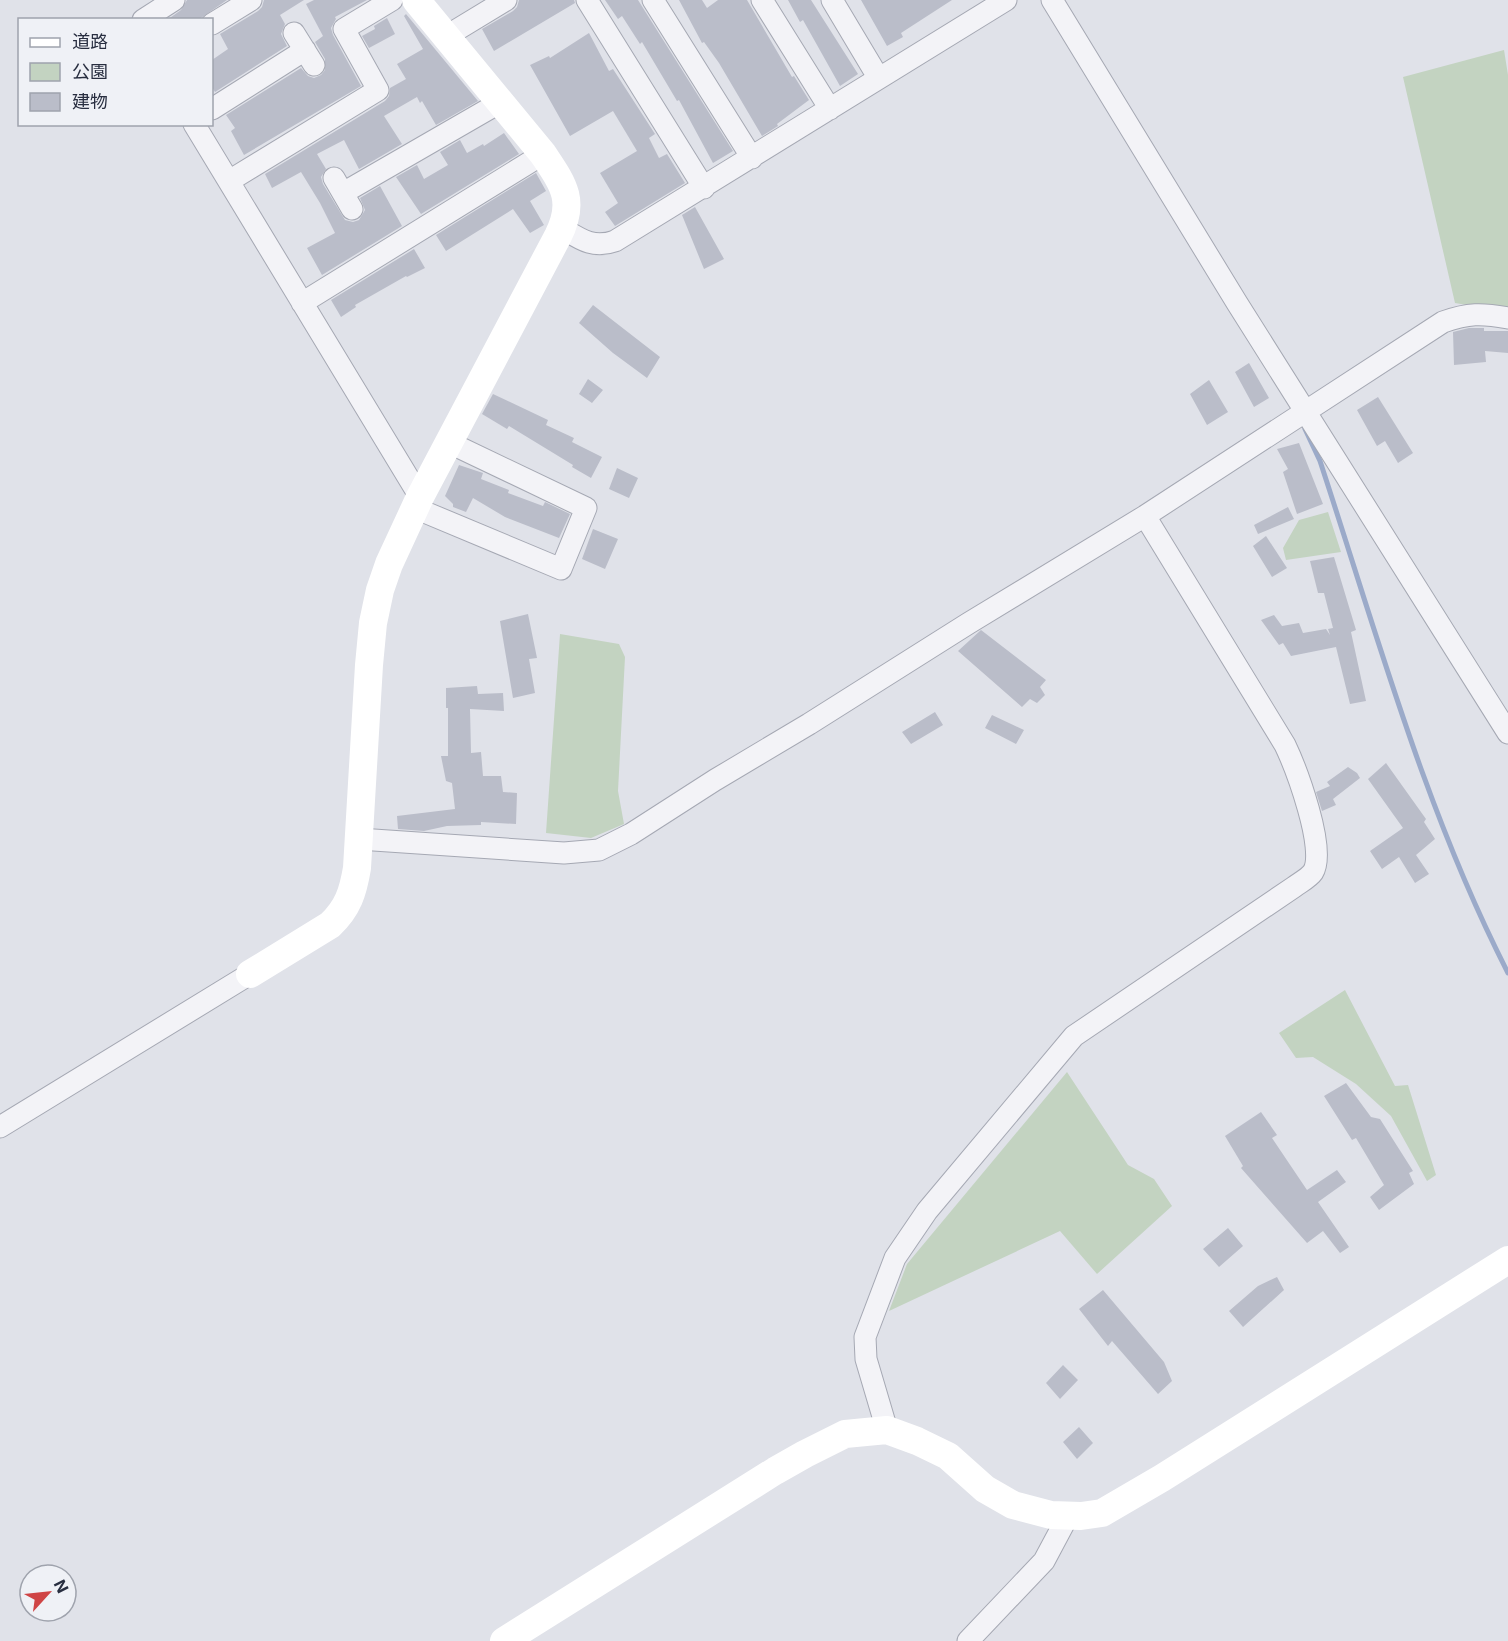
<svg xmlns="http://www.w3.org/2000/svg" width="1508" height="1641" font-family="Inter,'Noto Sans JP',sans-serif">
	<style>
		.green { fill: #c3d3c1 }
		.lines { fill: none; stroke-linecap: round; stroke-linejoin: round }
		.stream { stroke: #9baac9; stroke-width: 5 }
		.building { fill: #babdc9 }
		.street-casing { stroke: #a5a8b3; stroke-width: 23 }
		.street { stroke: #f3f3f7; stroke-width: 21 }
		.secondary { stroke: #fff; stroke-width: 28 }
	</style>
	<rect width="100%" height="100%" fill="#e0e2e9"/>
	<path class="green" d="M 1504,50 L 1508,75 L 1508,312 L 1455,303 L 1403,77 Z
		M 1328,512 L 1341,552 L 1286,560 L 1283,548 L 1299,520 Z
		M 560,634 L 619,644 L 625,657 L 618,791 L 624,824 L 591,838 L 546,833 Z
		M 1345,990 L 1395,1086 L 1408,1085 L 1436,1175 L 1427,1181 L 1391,1116 L 1356,1084 L 1313,1057 L 1296,1058 L 1279,1033 Z
		M 1067,1072 L 1128,1165 L 1154,1179 L 1172,1206 L 1097,1274 L 1060,1231 L 889,1311 L 907,1264 Z"/>
	<g class="lines">
		<path class="stream" d="M 1305,429 L 1320,461 C 1377,634 1425,811 1508,973"/>
	</g>
	<path class="building" d="M 187,0 L 227,0 L 198,20 L 167,20 L 181,10 Z
		M 264,0 L 304,0 L 280,15 L 285,24 L 281,34 L 287,46 L 215,92 L 212,87 L 212,60 L 228,49 L 220,34 L 258,11 L 262,7 Z
		M 314,0 L 367,0 L 335,17 L 336,19 L 331,28 L 333,35 L 361,86 L 244,155 L 231,131 L 235,128 L 226,115 L 301,68 L 308,76 L 314,78 L 321,75 L 325,70 L 325,59 L 315,42 L 323,36 L 306,4 Z
		M 519,0 L 574,0 L 575,3 L 494,51 L 482,29 L 513,11 L 517,7 Z
		M 605,0 L 638,0 L 733,151 L 713,163 L 679,100 L 677,101 L 642,42 L 640,44 L 622,16 L 618,19 Z
		M 679,0 L 702,0 L 707,8 L 718,0 L 747,0 L 792,77 L 794,76 L 809,100 L 777,124 L 778,126 L 762,136 L 719,63 L 704,42 L 702,43 Z
		M 788,0 L 811,0 L 858,74 L 840,86 L 803,20 L 800,22 Z
		M 861,0 L 952,0 L 901,33 L 903,37 L 887,46 Z
		M 406,14 L 478,101 L 436,125 L 422,101 L 420,103 L 417,97 L 384,116 L 402,144 L 359,169 L 344,140 L 317,154 L 326,169 L 321,177 L 323,184 L 345,220 L 353,222 L 359,220 L 365,210 L 360,198 L 380,186 L 402,226 L 322,275 L 307,248 L 335,233 L 320,203 L 301,172 L 272,188 L 265,174 L 385,101 L 389,96 L 390,88 L 406,79 L 397,64 L 423,49 L 404,16 Z
		M 387,18 L 395,34 L 369,48 L 362,36 L 375,29 L 374,26 Z
		M 589,33 L 609,71 L 613,69 L 655,134 L 649,138 L 659,158 L 667,154 L 685,183 L 615,226 L 605,212 L 618,203 L 600,173 L 637,151 L 613,111 L 570,136 L 530,65 L 549,56 L 550,58 Z
		M 504,133 L 519,154 L 421,214 L 396,177 L 417,165 L 424,179 L 448,165 L 440,152 L 460,140 L 467,153 L 483,144 L 484,146 Z
		M 536,173 L 546,191 L 530,201 L 544,225 L 530,233 L 513,209 L 446,251 L 436,235 Z
		M 695,207 L 724,259 L 704,269 L 682,215 Z
		M 414,249 L 425,268 L 407,277 L 406,276 L 355,305 L 356,307 L 341,317 L 331,300 Z
		M 593,305 L 660,357 L 647,378 L 613,353 L 579,323 Z
		M 1469,328 L 1484,328 L 1484,331 L 1508,331 L 1508,353 L 1485,351 L 1486,362 L 1454,365 L 1453,332 Z
		M 1249,363 L 1269,398 L 1254,407 L 1235,372 Z
		M 588,379 L 603,390 L 592,403 L 579,394 Z
		M 1209,380 L 1228,412 L 1207,425 L 1190,394 Z
		M 493,394 L 548,420 L 546,425 L 574,438 L 572,442 L 602,457 L 591,478 L 572,467 L 573,465 L 509,426 L 507,429 L 482,414 Z
		M 1378,397 L 1413,453 L 1398,463 L 1385,441 L 1377,446 L 1357,410 Z
		M 1299,443 L 1323,504 L 1297,514 L 1283,472 L 1288,469 L 1277,449 Z
		M 459,465 L 483,473 L 481,479 L 509,490 L 508,493 L 543,506 L 545,502 L 570,514 L 559,538 L 505,517 L 473,498 L 466,512 L 453,507 L 453,504 L 445,496 Z
		M 617,468 L 638,478 L 629,498 L 609,489 Z
		M 1288,507 L 1294,519 L 1258,534 L 1254,525 Z
		M 593,529 L 618,539 L 605,569 L 582,559 Z
		M 1266,536 L 1287,568 L 1272,577 L 1253,546 Z
		M 1334,557 L 1356,630 L 1351,632 L 1366,701 L 1350,704 L 1336,647 L 1291,656 L 1283,643 L 1279,645 L 1261,620 L 1274,615 L 1282,626 L 1299,623 L 1303,633 L 1326,629 L 1330,635 L 1328,629 L 1333,628 L 1324,593 L 1318,593 L 1310,561 Z
		M 528,614 L 537,658 L 529,659 L 535,693 L 513,698 L 500,621 Z
		M 981,630 L 1046,680 L 1040,687 L 1045,695 L 1037,703 L 1030,699 L 1022,707 L 958,651 Z
		M 477,686 L 478,694 L 503,693 L 504,711 L 470,709 L 471,753 L 481,752 L 483,776 L 501,776 L 503,792 L 517,793 L 516,824 L 481,822 L 481,825 L 447,826 L 424,831 L 398,829 L 397,816 L 455,809 L 452,783 L 446,781 L 441,756 L 448,756 L 448,708 L 446,708 L 446,688 Z
		M 935,712 L 943,725 L 911,744 L 902,732 Z
		M 992,715 L 1024,730 L 1016,744 L 985,728 Z
		M 1386,763 L 1426,819 L 1424,822 L 1435,839 L 1416,855 L 1429,874 L 1415,883 L 1399,857 L 1382,869 L 1370,851 L 1403,828 L 1368,779 Z
		M 1348,767 L 1357,773 L 1360,778 L 1333,799 L 1336,805 L 1322,811 L 1316,792 L 1330,786 L 1327,782 Z
		M 1346,1083 L 1371,1117 L 1380,1119 L 1413,1171 L 1409,1173 L 1414,1184 L 1379,1210 L 1370,1197 L 1384,1185 L 1356,1138 L 1352,1140 L 1324,1096 Z
		M 1261,1112 L 1277,1135 L 1272,1138 L 1307,1190 L 1337,1170 L 1346,1182 L 1318,1202 L 1349,1247 L 1340,1253 L 1323,1231 L 1307,1243 L 1241,1168 L 1243,1166 L 1225,1136 Z
		M 1228,1228 L 1243,1246 L 1219,1267 L 1203,1249 Z
		M 1277,1277 L 1284,1290 L 1243,1327 L 1229,1311 L 1258,1286 Z
		M 1103,1290 L 1164,1362 L 1172,1381 L 1158,1394 L 1112,1341 L 1108,1346 L 1079,1309 Z
		M 1063,1365 L 1078,1380 L 1060,1399 L 1046,1383 Z
		M 1079,1427 L 1093,1443 L 1077,1459 L 1063,1442 Z"/>
	<g class="lines">
		<g class="street-casing">
			<path id="street" d="M 587,0 L 704,188
				M 653,0 L 752,158
				M 762,0 L 830,109
				M 832,0 L 878,77
				M 1052,0 L 1237,303 L 1508,733
				M 143,20 L 174,0
				M 212,24 L 251,0
				M 294,33 L 314,65
				M 445,37 L 506,0
				M 212,109 L 305,50
				M 194,124 L 420,497
				M 334,178 L 352,209
				M 229,181 L 378,90 L 344,29 L 392,0
				M 343,193 L 499,103
				M 562,228 C 580,239 593,249 615,241 L 1006,0
				M 302,303 L 543,154
				M 415,508 L 561,569 L 586,508 L 450,443
				M 359,839 L 564,853 L 599,850 L 631,834 L 715,780 L 809,724 L 969,623 L 1145,516 L 1443,322 C 1468,313 1482,313 1508,318
				M 0,1127 L 250,974
				M 887,1430 L 866,1359 L 865,1337 L 895,1258 L 927,1211 L 1074,1036 L 1294,887 C 1299,883 1309,878 1313,872 C 1327,850 1296,768 1285,745 L 1145,516
				M 968,1641 L 1044,1561 L 1068,1516"/>
		</g>
		<use href="#street" class="street"/>
		<path class="secondary" d="M 250,974 L 330,925 C 348,908 353,892 357,868 L 369,665 L 373,623 L 380,590 L 389,564 L 420,497 L 558,236 C 576,200 563,184 543,154 L 416,0
			M 504,1641 L 775,1471 L 805,1454 L 845,1434 L 887,1430 L 917,1441 L 948,1456 L 985,1489 L 1013,1505 L 1051,1515 L 1081,1516 L 1102,1513 L 1162,1478 L 1508,1260"/>
	</g>
	<rect x="18" y="18" width="195" height="108" fill="#eff1f6" stroke="#9fa3ad" stroke-width="1.5"/>
	<rect x="30" y="38" width="30" height="9" fill="#ffffff" stroke="#9fa3ad" stroke-width="1.5"/>
	<text x="72" y="48" font-size="18" fill="#282e40">道路</text>
	<rect x="30" y="63" width="30" height="18" fill="#c3d3c1" stroke="#9fa3ad" stroke-width="1.5"/>
	<text x="72" y="78" font-size="18" fill="#282e40">公園</text>
	<rect x="30" y="93" width="30" height="18" fill="#babdc9" stroke="#9fa3ad" stroke-width="1.5"/>
	<text x="72" y="108" font-size="18" fill="#282e40">建物</text>
	<g transform="translate(48 1593) rotate(63)"><circle r="28" fill="#eff1f6" stroke="#9fa3ad" stroke-width="1.5"/>
	<path d="M0-4.5L10 22L0 15L-10 22Z" fill="#cf4445"/>
	<text y="-9" font-size="16" font-weight="bold" text-anchor="middle" fill="#282e40">N</text>
	</g>
</svg>
